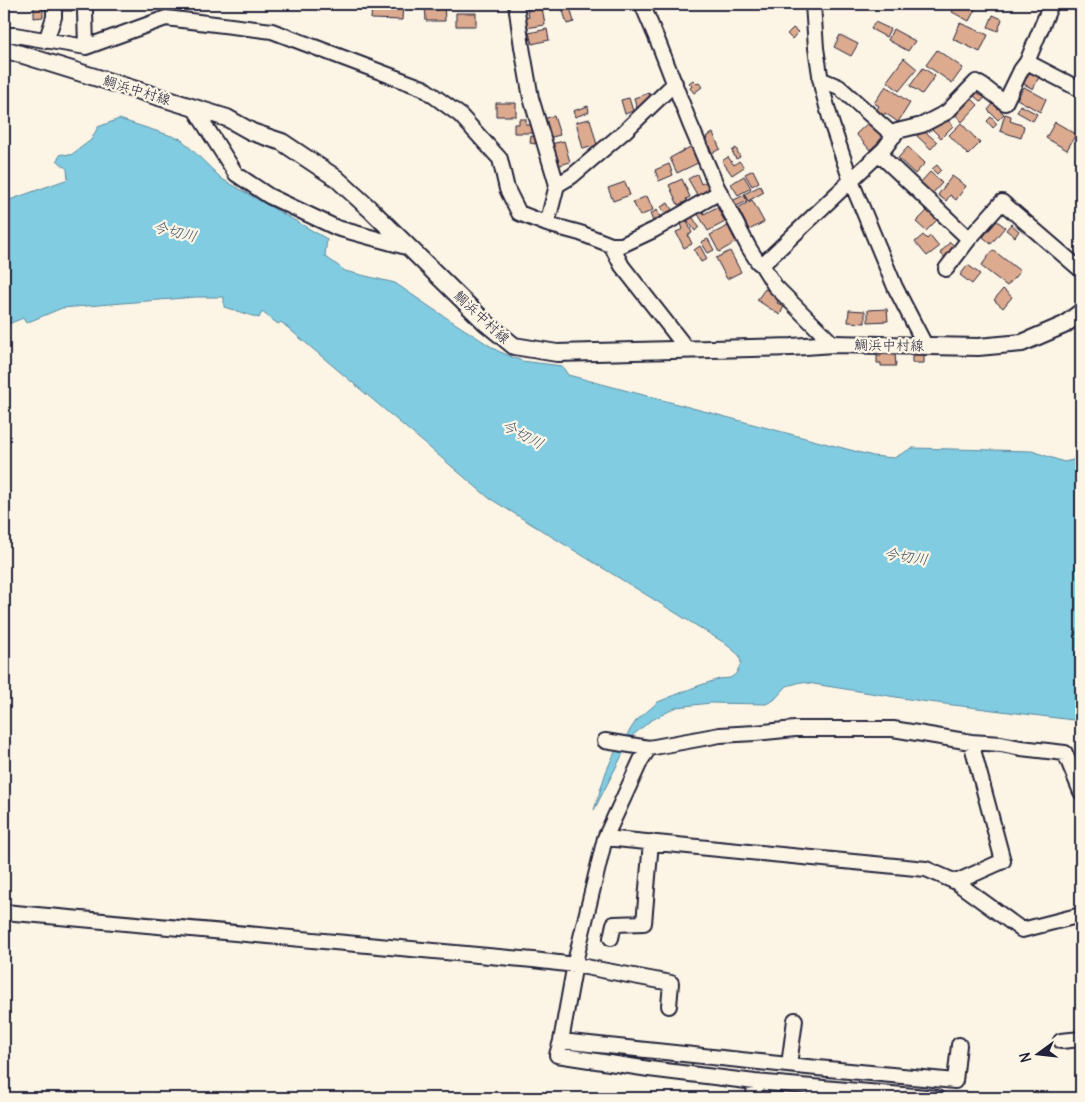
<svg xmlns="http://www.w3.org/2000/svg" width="1085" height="1102" font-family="Delius,'Klee One',sans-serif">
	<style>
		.water { fill: #81cce1; stroke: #5b889f }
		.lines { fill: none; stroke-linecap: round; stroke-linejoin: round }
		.stream { stroke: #5b889f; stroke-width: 3 }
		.building { fill: #dcaa8f; stroke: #22223b }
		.minor-casing { stroke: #22223b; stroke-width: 18 }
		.major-casing { stroke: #22223b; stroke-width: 20 }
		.minor { stroke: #fcf5e5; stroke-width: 14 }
		.major { stroke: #fcf5e5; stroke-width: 16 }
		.labels { text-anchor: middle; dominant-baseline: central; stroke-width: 4.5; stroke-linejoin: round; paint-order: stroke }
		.street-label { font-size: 14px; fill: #22223b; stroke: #fcf5e5 }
		.water-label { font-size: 15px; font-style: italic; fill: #3e556d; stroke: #fcf5e5 }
	</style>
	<rect width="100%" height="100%" fill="#fcf5e5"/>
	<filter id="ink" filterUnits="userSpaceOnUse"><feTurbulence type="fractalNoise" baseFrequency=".02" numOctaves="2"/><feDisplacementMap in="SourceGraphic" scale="10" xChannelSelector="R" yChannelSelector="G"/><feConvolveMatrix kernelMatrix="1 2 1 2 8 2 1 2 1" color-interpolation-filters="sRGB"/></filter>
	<g filter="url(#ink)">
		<path class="water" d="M 119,119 L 181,139 L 222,179 L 327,239 L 325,256 L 345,271 L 395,283 L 433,309 L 498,351 L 522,361 L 562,366 L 568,375 L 873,456 L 894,458 L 912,448 L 1032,451 L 1064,462 L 1081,458 L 1081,721 L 921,701 L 801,682 L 787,686 L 774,700 L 766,704 L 710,703 L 677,707 L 650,721 L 632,736 L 594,810 L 606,772 L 614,754 L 636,721 L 658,702 L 695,687 L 719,679 L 730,678 L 736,674 L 741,663 L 739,655 L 723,642 L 489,498 L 281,322 L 278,324 L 262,312 L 259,318 L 224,307 L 224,297 L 196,297 L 62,308 L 26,323 L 23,318 L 4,326 L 4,202 L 68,179 L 67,169 L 57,160 L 61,154 L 71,155 L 91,140 L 98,127 Z"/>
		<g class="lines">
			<path class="stream" d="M 514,37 L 518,63"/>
		</g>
		<path class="building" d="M 61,4 L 72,4 L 72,11 L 61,11 Z
			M 264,4 L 283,4 L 282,6 Z
			M 372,4 L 403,4 L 402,20 L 371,19 Z
			M 425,4 L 444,4 L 445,21 L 426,21 Z
			M 561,4 L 569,4 L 574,22 L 567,24 Z
			M 867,4 L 879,4 L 876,9 Z
			M 956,4 L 978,4 L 969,21 L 952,12 Z
			M 34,5 L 43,5 L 43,17 L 34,18 Z
			M 542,7 L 545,25 L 526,28 L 524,18 L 529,17 L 527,9 Z
			M 456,13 L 476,13 L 476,26 L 456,26 Z
			M 993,15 L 1002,19 L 998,31 L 988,27 Z
			M 875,22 L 890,29 L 886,37 L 871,29 Z
			M 960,23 L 988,35 L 980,52 L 953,39 Z
			M 793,28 L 798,32 L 792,39 L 787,34 Z
			M 547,29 L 549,40 L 532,44 L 529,33 Z
			M 893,29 L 915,41 L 908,51 L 888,40 Z
			M 840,35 L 858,44 L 851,56 L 834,47 Z
			M 937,50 L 963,68 L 952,83 L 926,65 Z
			M 904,58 L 917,69 L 899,91 L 887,81 Z
			M 923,68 L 935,76 L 922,94 L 910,86 Z
			M 1029,69 L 1040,75 L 1033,89 L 1022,83 Z
			M 693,80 L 697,84 L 699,83 L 702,87 L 694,93 L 690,88 L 692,86 L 689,83 Z
			M 886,86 L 910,103 L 898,122 L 885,113 L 882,117 L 875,112 L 879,106 L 874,103 Z
			M 1024,87 L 1046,99 L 1040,112 L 1017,99 Z
			M 977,88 L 986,96 L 981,102 L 972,94 Z
			M 649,93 L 651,102 L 638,112 L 634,98 Z
			M 970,97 L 978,105 L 962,122 L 954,113 Z
			M 629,98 L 633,111 L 625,114 L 621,100 Z
			M 496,103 L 516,103 L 516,116 L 496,116 Z
			M 993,104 L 1004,114 L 998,120 L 988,110 Z
			M 1020,105 L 1037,114 L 1033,121 L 1017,112 Z
			M 588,106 L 589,112 L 575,117 L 573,111 Z
			M 1005,114 L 1011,116 L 1010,121 L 1024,126 L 1021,138 L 1000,131 Z
			M 554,116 L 560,135 L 548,138 L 543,119 Z
			M 991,117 L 997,124 L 993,128 L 987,121 Z
			M 946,118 L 953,126 L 941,138 L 932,129 L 936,124 L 938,126 Z
			M 519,119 L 526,119 L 526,125 L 535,125 L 536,133 L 514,133 L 514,124 L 519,124 Z
			M 590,119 L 597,145 L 583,149 L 576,122 Z
			M 869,122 L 883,138 L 870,150 L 856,134 Z
			M 1055,122 L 1076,134 L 1067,150 L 1046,138 Z
			M 961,123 L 980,143 L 968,155 L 949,135 Z
			M 923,130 L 937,142 L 931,149 L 917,136 Z
			M 713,133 L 720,149 L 712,153 L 706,137 Z
			M 531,136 L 536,137 L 535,144 L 530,143 Z
			M 564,141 L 570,162 L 557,166 L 551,144 Z
			M 692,146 L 700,162 L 677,173 L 670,158 Z
			M 908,147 L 925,163 L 915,174 L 898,158 Z
			M 736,148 L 740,157 L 736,159 L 732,151 Z
			M 728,157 L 734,165 L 739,161 L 744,167 L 732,175 L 722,161 Z
			M 669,164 L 673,175 L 659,181 L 655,170 Z
			M 937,165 L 941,170 L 937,174 L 932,169 Z
			M 753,170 L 759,182 L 752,186 L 745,174 Z
			M 930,172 L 942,183 L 932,194 L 920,183 Z
			M 697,174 L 701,184 L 707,181 L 712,191 L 699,198 L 688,179 Z
			M 744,176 L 751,188 L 738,195 L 731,184 Z
			M 952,176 L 966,186 L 956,200 L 950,195 L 946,201 L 938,195 Z
			M 682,179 L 690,197 L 686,199 L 687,201 L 678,205 L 669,185 Z
			M 625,182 L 630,195 L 613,201 L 608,188 Z
			M 760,186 L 764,192 L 748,201 L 744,194 Z
			M 744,195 L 747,201 L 735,207 L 732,201 Z
			M 647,196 L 653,210 L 640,216 L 633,202 Z
			M 752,200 L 764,222 L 749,230 L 738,208 Z
			M 668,203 L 672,210 L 665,213 L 661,207 Z
			M 717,207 L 725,222 L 708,231 L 698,214 L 703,211 L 704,214 Z
			M 930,208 L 939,218 L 926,231 L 916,222 Z
			M 657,210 L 660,217 L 653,221 L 650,214 Z
			M 691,215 L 699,227 L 695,231 L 686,218 Z
			M 686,218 L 692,233 L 688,235 L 692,244 L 684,248 L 676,232 L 683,229 L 680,221 Z
			M 997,221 L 1005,227 L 991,244 L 983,237 Z
			M 1011,224 L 1019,231 L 1015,237 L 1006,230 Z
			M 728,226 L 736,242 L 719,252 L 710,235 Z
			M 923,235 L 927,239 L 930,236 L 939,247 L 927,256 L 915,242 Z
			M 708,239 L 714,250 L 708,253 L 701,242 Z
			M 950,242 L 959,250 L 949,261 L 940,253 Z
			M 700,246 L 707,259 L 701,262 L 694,250 Z
			M 993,250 L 1020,271 L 1007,286 L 981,266 Z
			M 730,251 L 741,272 L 727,279 L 716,258 Z
			M 968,265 L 980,274 L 972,284 L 960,275 Z
			M 765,289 L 780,297 L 777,303 L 784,306 L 780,315 L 757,300 Z
			M 1003,289 L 1012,297 L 1003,308 L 994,300 Z
			M 887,309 L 888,321 L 868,322 L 868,310 Z
			M 849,310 L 865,311 L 865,323 L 848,322 Z
			M 912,351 L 924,352 L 924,363 L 912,363 Z
			M 895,353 L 896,366 L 881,366 L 881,363 L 877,363 L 877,356 L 881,356 L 881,354 Z"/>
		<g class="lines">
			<g class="minor-casing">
				<path id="minor" d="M 516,4 L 522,47 L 531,98 L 557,185
					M 642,4 L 659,44 L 690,124 L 717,187 L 749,248 L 758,262 L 762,265 L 775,286 L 833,344
					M 813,4 L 816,48 L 822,88 L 832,125 L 851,181 L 895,287 L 925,345
					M 85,11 L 86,47
					M 4,35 L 15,35 L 86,47 L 166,18 L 272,31 L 423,88 L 460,115 L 500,159 L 507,189 L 519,213 L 547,224
					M 46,41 L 54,17 L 54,4
					M 1027,62 L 1081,90
					M 820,79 L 839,87 L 894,136
					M 194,108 L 236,174 L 269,196 L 337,228 L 410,248
					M 879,154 L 969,239 L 1002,202 L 1081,270
					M 611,245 L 580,233 L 547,224 L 557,185 L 572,176 L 625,131 L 675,83
					M 762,265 L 884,149 L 897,131 L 922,125 L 947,112 L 976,82 L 983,86 L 1005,103 L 1021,70 L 1027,62 L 1051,4
					M 946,269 L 969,239
					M 687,349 L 622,266 L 611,245 L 622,245 L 654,230 L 720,192
					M 605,741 L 649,748 L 720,735 L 755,733 L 795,729 L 893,729 L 971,742 L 1001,744 L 1021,748 L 1065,753 L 1081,792
					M 971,742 L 1003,861 L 956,882 L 1022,930 L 1081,915
					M 605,838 L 641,760 L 649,748
					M 956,882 L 926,869 L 605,838 L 576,958 L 561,1041 L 807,1067 L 955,1081 L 959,1045
					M 4,912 L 533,960 L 575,965 L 671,983 L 669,1006
					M 611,938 L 614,924 L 644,923 L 651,842
					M 561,1041 L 557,1055 L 649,1069 L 755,1082 L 937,1098
					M 1061,1041 L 1081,1039
					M 789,1065 L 795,1020
					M 754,1098 L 755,1082"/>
			</g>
			<g class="major-casing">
				<path id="major" d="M 4,49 L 227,118 L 252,132 L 282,142 L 336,178 L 372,211 L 486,323 L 514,346 L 557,353 L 792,347 L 833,344 L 978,347 L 1022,343 L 1064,325 L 1081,312"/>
			</g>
			<use href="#minor" class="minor"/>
			<use href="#major" class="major"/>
		</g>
	</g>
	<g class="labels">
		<g class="street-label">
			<text transform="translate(137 90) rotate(17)">鯛浜中村線</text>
			<text transform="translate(482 317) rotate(43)">鯛浜中村線</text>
			<text transform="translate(889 345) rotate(1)">鯛浜中村線</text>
		</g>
		<g class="water-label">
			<text transform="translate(175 231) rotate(14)">今切川</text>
			<text transform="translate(523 434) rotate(28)">今切川</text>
			<text transform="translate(906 556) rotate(9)">今切川</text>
		</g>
	</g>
	<rect width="1085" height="1102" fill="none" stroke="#fcf5e5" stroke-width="20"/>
	<rect x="10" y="10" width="1065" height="1082" fill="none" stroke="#22223b" stroke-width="2" filter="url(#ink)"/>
	<g transform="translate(1038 1054) rotate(255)" stroke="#fcf5e5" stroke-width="4" paint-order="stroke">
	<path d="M0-4L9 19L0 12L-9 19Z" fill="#22223b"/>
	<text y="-8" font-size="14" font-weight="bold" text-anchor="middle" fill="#22223b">N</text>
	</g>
</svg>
